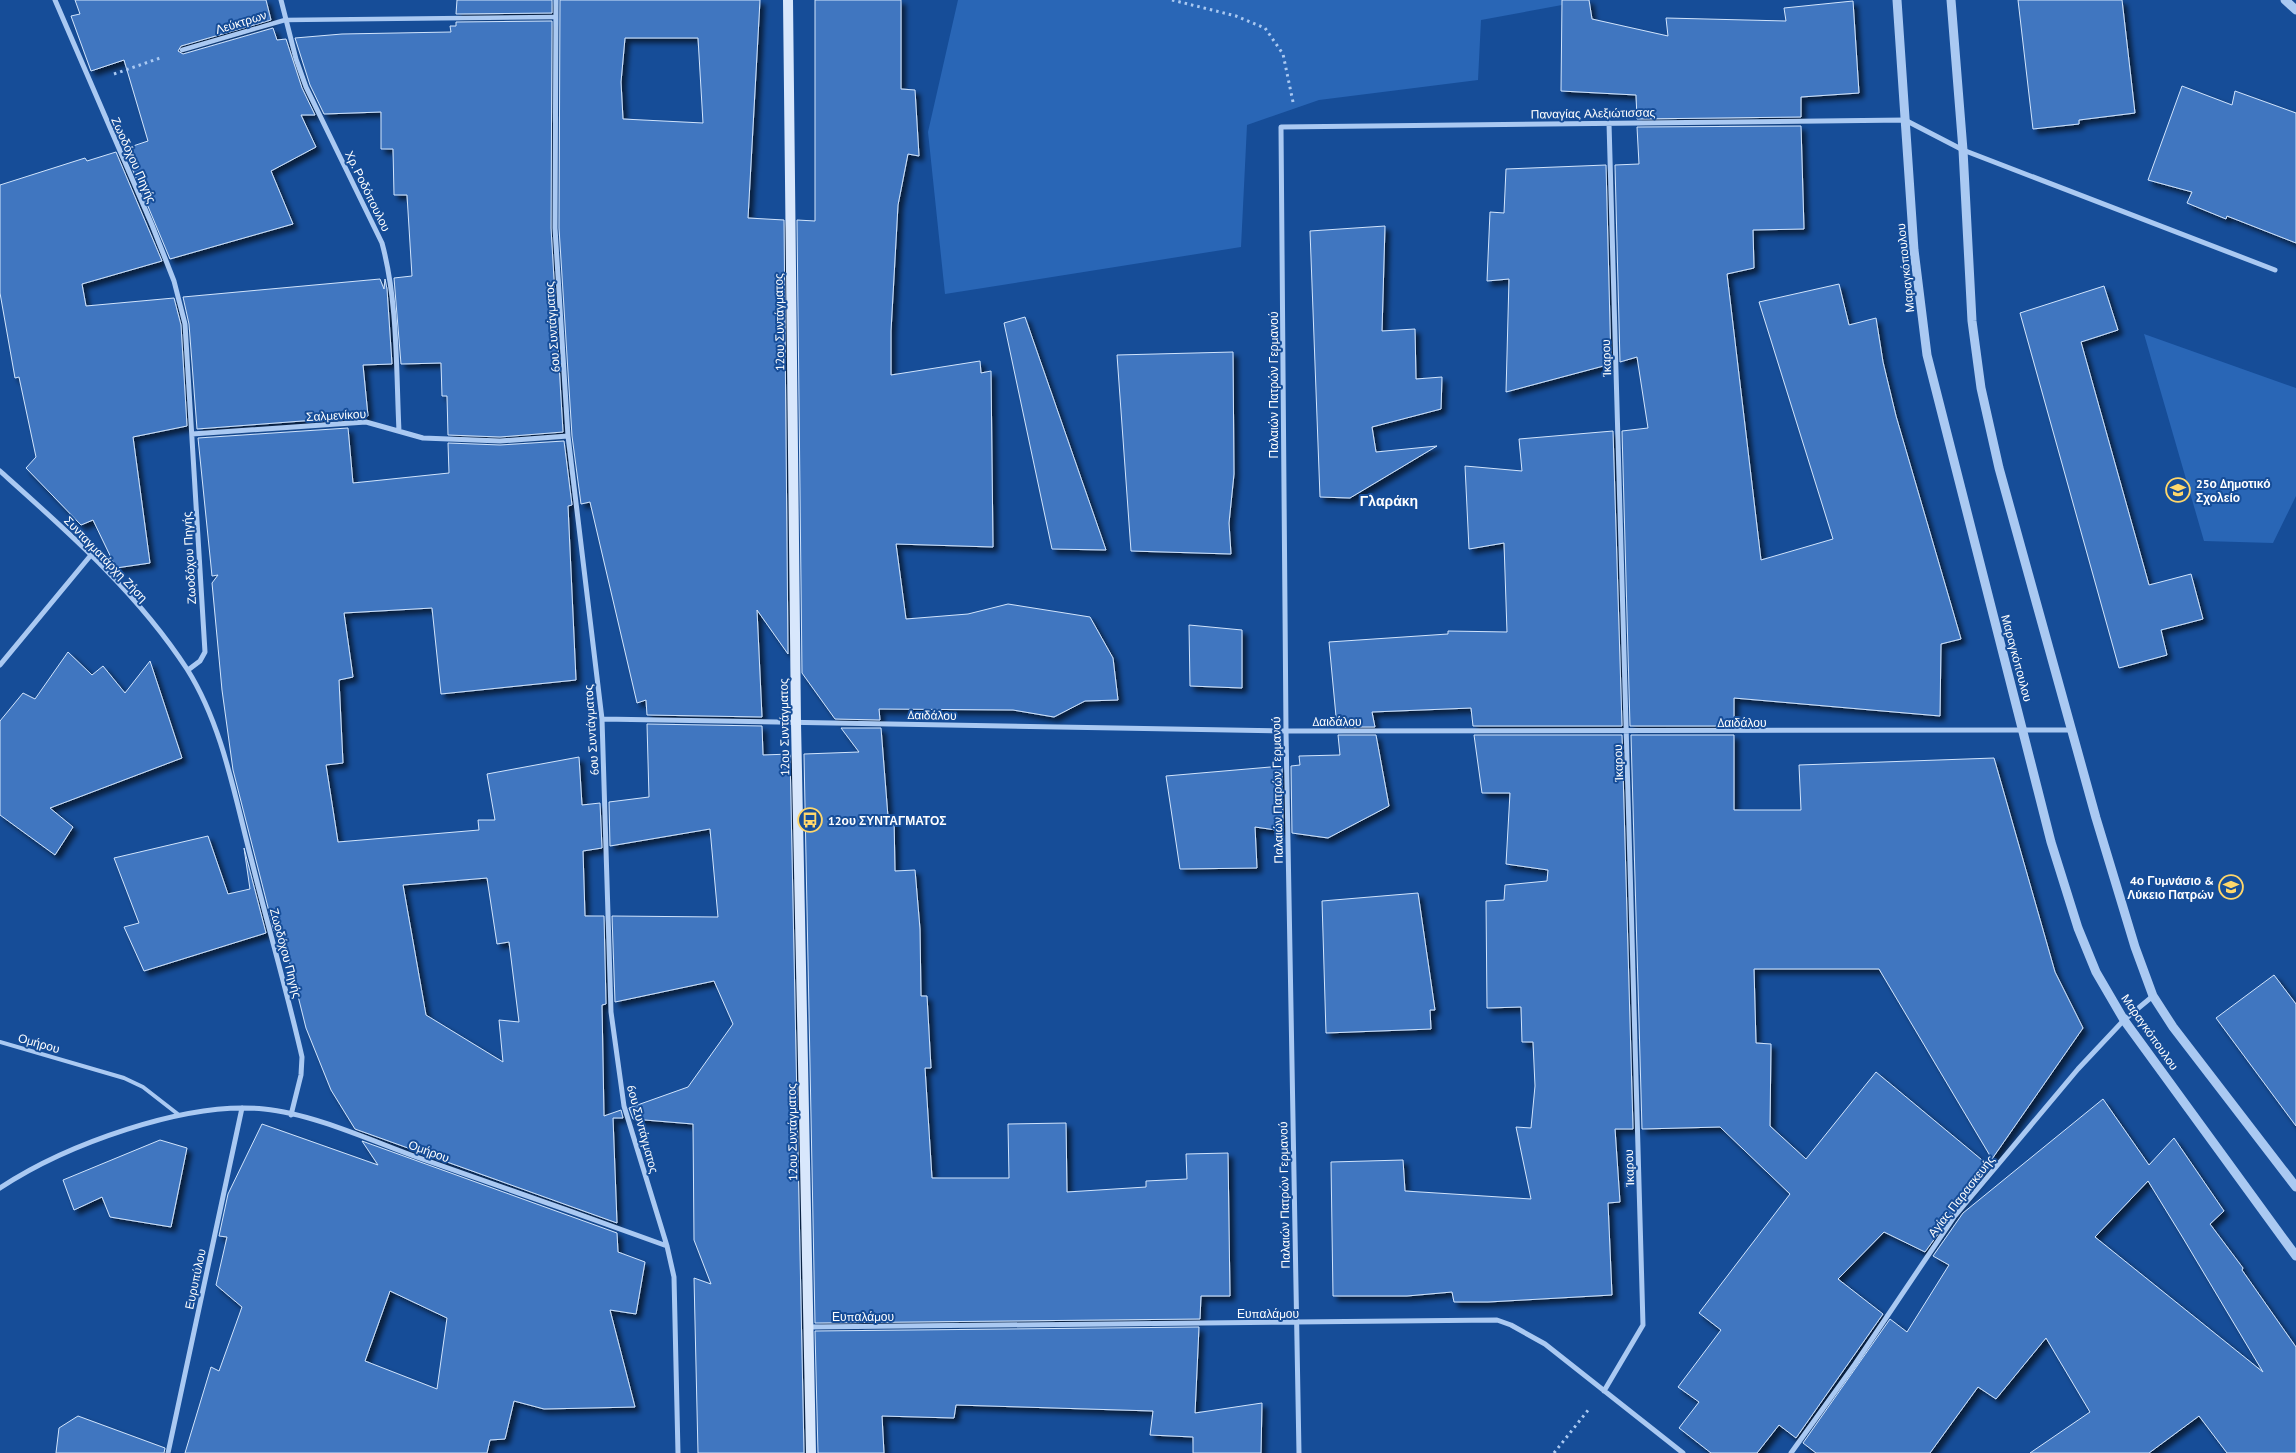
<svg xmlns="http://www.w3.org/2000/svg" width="2296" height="1453" font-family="'PT Sans',sans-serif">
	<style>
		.green { fill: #2966b6 }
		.building { fill: #3f76c0; stroke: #d1e4fc; fill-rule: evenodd; filter: url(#shadow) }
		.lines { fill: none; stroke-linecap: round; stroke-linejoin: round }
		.path { stroke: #aac9f2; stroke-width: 3; stroke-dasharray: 2.5 4; stroke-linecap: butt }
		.service { stroke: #aac9f2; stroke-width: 4 }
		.pedestrian { stroke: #aac9f2; stroke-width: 4.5 }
		.minor { stroke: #aac9f2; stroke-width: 5 }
		.tertiary { stroke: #aac9f2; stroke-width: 9 }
		.secondary { stroke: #d8e7fc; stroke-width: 10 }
		.labels { text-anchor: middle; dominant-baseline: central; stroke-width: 4; stroke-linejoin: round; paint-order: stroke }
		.street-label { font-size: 12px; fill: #fff; stroke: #164d98 }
		.poi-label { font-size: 12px; font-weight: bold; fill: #fff; stroke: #164d98; text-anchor: start }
		.neighbourhood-label { font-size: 14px; font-weight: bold; fill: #fff; stroke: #164d98 }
	</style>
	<defs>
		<filter id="shadow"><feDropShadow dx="4.5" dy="4.5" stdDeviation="2.5" flood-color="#0009"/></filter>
	</defs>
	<rect width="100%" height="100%" fill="#164d98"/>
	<path class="green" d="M 958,0 L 1589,0 L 1481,20 L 1478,80 L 1319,100 L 1247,125 L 1241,247 L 945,294 L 928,132 Z
		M 2144,334 L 2296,388 L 2296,496 L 2273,543 L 2204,541 Z"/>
	<path class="building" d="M 75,0 L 266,0 L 271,20 L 181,46 L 178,51 L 183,54 L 273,28 L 277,40 L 286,39 L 302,88 L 315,115 L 301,115 L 316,147 L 271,171 L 293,224 L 170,259 L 124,149 L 148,141 L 124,60 L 91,71 L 71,16 L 80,14 Z
		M 457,0 L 552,0 L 552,13 L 456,14 Z
		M 560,0 L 760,0 L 748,218 L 784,220 L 788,654 L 757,610 L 762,717 L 647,715 L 646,700 L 637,703 L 590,502 L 581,504 L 572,436 L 559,228 ZM 625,38 L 698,38 L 703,123 L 623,119 L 621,82 Z
		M 815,0 L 901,0 L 901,89 L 915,90 L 919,156 L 908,154 L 898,205 L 891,331 L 891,375 L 980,361 L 981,373 L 991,371 L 993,547 L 896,544 L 906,619 L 968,614 L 1008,604 L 1090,617 L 1113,658 L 1118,700 L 1085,701 L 1054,717 L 1013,710 L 879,709 L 880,720 L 835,719 L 802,673 L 797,220 L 815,221 Z
		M 1562,0 L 1589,0 L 1592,19 L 1668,36 L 1666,18 L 1786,21 L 1784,8 L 1853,1 L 1859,93 L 1801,97 L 1801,117 L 1637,119 L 1636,95 L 1561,91 Z
		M 2018,0 L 2122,0 L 2135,113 L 2079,120 L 2079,124 L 2033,129 Z
		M 552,21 L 551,228 L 563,432 L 500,437 L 448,435 L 447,396 L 442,396 L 441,363 L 401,364 L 394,278 L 412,276 L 407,195 L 394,195 L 393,149 L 381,149 L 381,112 L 324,114 L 310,85 L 295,38 L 342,34 L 451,32 L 450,26 L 456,26 L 456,22 Z
		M 2182,86 L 2232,105 L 2235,91 L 2296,113 L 2296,243 L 2227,216 L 2226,219 L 2187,203 L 2192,192 L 2148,180 Z
		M 1801,126 L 1804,229 L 1753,230 L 1754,268 L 1727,274 L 1761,560 L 1833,539 L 1759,302 L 1839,284 L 1849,325 L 1876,318 L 1883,362 L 1896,416 L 1961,639 L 1941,644 L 1940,716 L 1734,698 L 1734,726 L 1630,726 L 1622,431 L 1648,428 L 1637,357 L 1620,362 L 1615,165 L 1639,164 L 1637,127 Z
		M 116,152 L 162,261 L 82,284 L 86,306 L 174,298 L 181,325 L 187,426 L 133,437 L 150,563 L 116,568 L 93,520 L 81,525 L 26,468 L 36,457 L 19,377 L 15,378 L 0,293 L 0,185 L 85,158 L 87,161 Z
		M 1606,165 L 1611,364 L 1506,392 L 1509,279 L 1487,281 L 1490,212 L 1504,213 L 1506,169 Z
		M 1385,226 L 1382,331 L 1415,329 L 1416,379 L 1442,377 L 1441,409 L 1372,427 L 1376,452 L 1437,446 L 1350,498 L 1320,497 L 1310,231 Z
		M 380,279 L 384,289 L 385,279 L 387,289 L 392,364 L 363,365 L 368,416 L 197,429 L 189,324 L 183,297 Z
		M 2104,286 L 2118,330 L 2081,342 L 2149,585 L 2191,574 L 2203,619 L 2161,630 L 2167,655 L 2119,668 L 2020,313 Z
		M 1025,317 L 1106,550 L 1052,549 L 1004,323 Z
		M 1233,352 L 1234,474 L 1229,523 L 1231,554 L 1131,551 L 1117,355 Z
		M 348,428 L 353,483 L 449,473 L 448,443 L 500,445 L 564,441 L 572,505 L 568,506 L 576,680 L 441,694 L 432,608 L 344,613 L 353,677 L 339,680 L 343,763 L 326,765 L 338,842 L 479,830 L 478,820 L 495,820 L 487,774 L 579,757 L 582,805 L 600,803 L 602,848 L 583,851 L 585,916 L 604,916 L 606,1004 L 602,1005 L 604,1116 L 621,1110 L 623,1118 L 613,1118 L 617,1223 L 355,1129 L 331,1090 L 306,1028 L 281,928 L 274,931 L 233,770 L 222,690 L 212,583 L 218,575 L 212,576 L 198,438 ZM 487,878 L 497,944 L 509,942 L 519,1022 L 499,1020 L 503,1062 L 426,1015 L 403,885 Z
		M 1613,431 L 1622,726 L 1473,726 L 1471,708 L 1372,712 L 1375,727 L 1337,727 L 1329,642 L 1448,634 L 1448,631 L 1507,632 L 1504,543 L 1469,549 L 1465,466 L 1522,471 L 1519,439 Z
		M 1189,625 L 1242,630 L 1242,688 L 1190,686 Z
		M 68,652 L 92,675 L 103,666 L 125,693 L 150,661 L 182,758 L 50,808 L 73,827 L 55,855 L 0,815 L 0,721 L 23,693 L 35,699 Z
		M 647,724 L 762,726 L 763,755 L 790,754 L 804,1453 L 698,1453 L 694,1278 L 711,1284 L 694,1240 L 693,1124 L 633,1119 L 629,1108 L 688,1087 L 733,1024 L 714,981 L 615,1002 L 612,916 L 718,917 L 710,829 L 610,846 L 609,802 L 649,797 Z
		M 841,728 L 881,728 L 888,817 L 894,817 L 895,871 L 915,870 L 920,929 L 921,996 L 927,996 L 931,1068 L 925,1068 L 932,1178 L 1009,1178 L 1008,1124 L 1066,1123 L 1067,1192 L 1146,1187 L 1146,1181 L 1187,1179 L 1186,1154 L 1228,1153 L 1230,1296 L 1201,1296 L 1200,1319 L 815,1323 L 804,754 L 859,752 Z
		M 1338,735 L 1376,735 L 1389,806 L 1328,838 L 1292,833 L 1291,766 L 1300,765 L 1299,756 L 1340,755 Z
		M 1474,735 L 1622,735 L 1633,1129 L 1615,1129 L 1620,1202 L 1608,1203 L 1612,1295 L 1488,1302 L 1454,1302 L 1452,1292 L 1407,1296 L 1333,1296 L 1331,1162 L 1403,1160 L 1405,1191 L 1531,1199 L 1516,1127 L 1531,1128 L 1535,1086 L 1533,1042 L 1522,1042 L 1521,1007 L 1487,1008 L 1486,901 L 1504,900 L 1505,885 L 1547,881 L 1548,870 L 1506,864 L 1510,793 L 1482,793 Z
		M 1631,735 L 1734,735 L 1734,810 L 1801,810 L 1799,765 L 1994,758 L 2055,972 L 2083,1028 L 1992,1159 L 1879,969 L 1754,969 L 1756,1043 L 1771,1044 L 1770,1126 L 1806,1159 L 1876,1072 L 1988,1165 L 1925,1252 L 1884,1232 L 1838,1279 L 1883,1314 L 1796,1438 L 1779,1425 L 1757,1453 L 1711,1453 L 1679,1428 L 1699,1402 L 1678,1387 L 1721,1330 L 1699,1313 L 1790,1194 L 1720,1127 L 1642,1129 Z
		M 1282,766 L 1283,831 L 1255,827 L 1257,868 L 1180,869 L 1166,776 Z
		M 208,836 L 228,894 L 250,889 L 244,848 L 266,933 L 144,971 L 124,927 L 139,923 L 114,858 Z
		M 1418,893 L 1435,1010 L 1430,1010 L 1431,1029 L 1326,1033 L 1322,901 Z
		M 2274,975 L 2296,1004 L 2296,1126 L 2216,1018 Z
		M 2103,1099 L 2149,1165 L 2174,1138 L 2224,1211 L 2210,1224 L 2243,1268 L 2242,1270 L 2296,1347 L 2296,1453 L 2227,1453 L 2199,1416 L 2149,1453 L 2030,1453 L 2090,1412 L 2046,1338 L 1996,1399 L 1978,1387 L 1930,1453 L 1816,1453 L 1803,1443 L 1890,1319 L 1907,1332 L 1949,1265 L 1933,1256 L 1963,1213 ZM 2148,1181 L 2183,1238 L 2263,1372 L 2095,1237 Z
		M 262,1124 L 378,1165 L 362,1141 L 617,1233 L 618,1252 L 645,1262 L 636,1314 L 610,1310 L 635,1407 L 544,1409 L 514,1401 L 505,1439 L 490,1440 L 487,1453 L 185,1453 L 211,1367 L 219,1371 L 242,1307 L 216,1285 L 227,1237 L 219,1236 L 228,1194 ZM 390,1291 L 447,1318 L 437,1389 L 365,1361 Z
		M 160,1140 L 187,1148 L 171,1227 L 110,1217 L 102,1197 L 74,1210 L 63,1180 Z
		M 1199,1327 L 1195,1413 L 1262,1403 L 1261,1453 L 1193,1453 L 1193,1437 L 1150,1435 L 1153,1411 L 956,1405 L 954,1418 L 882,1416 L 884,1453 L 818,1453 L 815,1331 Z
		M 78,1416 L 165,1448 L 164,1453 L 56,1453 L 59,1428 Z"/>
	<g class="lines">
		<path class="path" d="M 1172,0 L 1236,16 L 1265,28 L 1283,54 L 1293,102
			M 114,74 L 160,58
			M 1554,1453 L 1589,1409"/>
		<path class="service" d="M 0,1042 L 124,1078 L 143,1087 L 179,1115"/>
		<path class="pedestrian" d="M 182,50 L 285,20 L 555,17"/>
		<path class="minor" d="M 55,0 L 152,225 L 174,281 L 185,324 L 205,652 L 200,661 L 188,670
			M 281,0 L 296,59 L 306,87 L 382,243 C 398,302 396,370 399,431
			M 556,0 L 555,228 L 568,436 L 602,719 L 611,1012 L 624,1106 L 667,1246 L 674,1277 L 678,1453
			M 192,434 L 366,422 L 423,438 L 500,441 L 568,436
			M 0,471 C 67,531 138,593 187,669 C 223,726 235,798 252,862 C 268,927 287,991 302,1057 L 301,1075 L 291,1115
			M 0,665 L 91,555
			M 602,719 L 1286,731 L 2071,730
			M 0,1188 C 65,1145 185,1101 264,1109 C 309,1113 368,1139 411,1155 C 496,1185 582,1215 667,1246
			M 809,1327 L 1497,1320 L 1511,1325 L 1545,1344 L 1683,1453
			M 1604,1391 L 1643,1325 L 1609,123
			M 168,1453 L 242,1108
			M 1299,1453 L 1286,731 L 1281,127 L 1905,120 L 1963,150 L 2275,270
			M 1791,1453 L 1855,1364 L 1954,1217 L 2078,1069 L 2124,1020 L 2153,996"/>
		<path class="tertiary" d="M 1897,0 L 1914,250 L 1927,355 L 2051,842 L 2078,928 L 2096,972 L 2124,1020 L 2296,1256
			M 1951,0 L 1963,150 L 1972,321 L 1981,388 L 1999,468 L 2096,818 L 2135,947 L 2153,996 L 2173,1027 L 2296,1187
			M 2285,0 L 2296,10"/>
		<path class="secondary" d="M 788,0 L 796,723 L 811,1453"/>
	</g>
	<defs>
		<g id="school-ring" transform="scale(1.25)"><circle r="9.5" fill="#164d98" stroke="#ffd76b" stroke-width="1.5"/><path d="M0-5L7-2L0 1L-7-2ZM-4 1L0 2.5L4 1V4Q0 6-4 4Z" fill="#ffd76b"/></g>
		<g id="bus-ring" transform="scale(1.25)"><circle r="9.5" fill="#164d98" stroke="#ffd76b" stroke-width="1.5"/><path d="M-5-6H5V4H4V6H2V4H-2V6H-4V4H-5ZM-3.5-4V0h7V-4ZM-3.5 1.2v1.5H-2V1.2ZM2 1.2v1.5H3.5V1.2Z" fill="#ffd76b"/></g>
	</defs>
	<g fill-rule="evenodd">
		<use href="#school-ring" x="2178" y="490"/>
		<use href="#bus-ring" x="810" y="820"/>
		<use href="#school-ring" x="2231" y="887"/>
	</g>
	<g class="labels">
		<g class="street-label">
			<text transform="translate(241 22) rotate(-17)">Λεύκτρων</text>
			<text transform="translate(1593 113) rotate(-1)">Παναγίας Αλεξιώτισσας</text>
			<text transform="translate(134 160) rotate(66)">Ζωοδόχου Πηγής</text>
			<text transform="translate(368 191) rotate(64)">Χρ. Ροδόπουλου</text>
			<text transform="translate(1905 268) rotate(-96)">Μαραγκόπουλου</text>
			<text transform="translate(779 322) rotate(-91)">12ου Συντάγματος</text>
			<text transform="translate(552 327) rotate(-94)">6ου Συντάγματος</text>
			<text transform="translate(1606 358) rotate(-92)">Ίκαρου</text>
			<text transform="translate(1273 385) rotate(-90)">Παλαιών Πατρών Γερμανού</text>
			<text transform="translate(336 415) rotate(-3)">Σαλμενίκου</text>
			<text transform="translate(189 558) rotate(-93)">Ζωοδόχου Πηγής</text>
			<text transform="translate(106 559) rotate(46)">Συνταγματάρχη Ζήση</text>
			<text transform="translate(2017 658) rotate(75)">Μαραγκόπουλου</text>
			<text transform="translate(932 715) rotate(1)">Δαιδάλου</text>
			<text x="1337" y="721">Δαιδάλου</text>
			<text x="1742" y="722">Δαιδάλου</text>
			<text transform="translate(784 727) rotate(-91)">12ου Συντάγματος</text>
			<text transform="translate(591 730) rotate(-94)">6ου Συντάγματος</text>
			<text transform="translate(1618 763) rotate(-92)">Ίκαρου</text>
			<text transform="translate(1277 790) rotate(-91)">Παλαιών Πατρών Γερμανού</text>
			<text transform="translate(286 953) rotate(75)">Ζωοδόχου Πηγής</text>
			<text transform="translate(2150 1032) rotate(55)">Μαραγκόπουλου</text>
			<text transform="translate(39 1043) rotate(16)">Ομήρου</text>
			<text transform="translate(643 1129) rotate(75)">6ου Συντάγματος</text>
			<text transform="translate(792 1132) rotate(-91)">12ου Συντάγματος</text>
			<text transform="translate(429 1151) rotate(20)">Ομήρου</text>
			<text transform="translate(1629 1168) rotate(-92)">Ίκαρου</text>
			<text transform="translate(1284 1195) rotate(-91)">Παλαιών Πατρών Γερμανού</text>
			<text transform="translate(1961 1196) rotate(-52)">Αγίας Παρασκευής</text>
			<text transform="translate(195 1279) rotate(-78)">Ευρυπύλου</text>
			<text x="1268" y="1313">Ευπαλάμου</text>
			<text x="863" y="1316">Ευπαλάμου</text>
		</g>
		<g class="poi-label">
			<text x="2196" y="483">25ο Δημοτικό<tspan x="2196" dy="14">Σχολείο</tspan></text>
			<text x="828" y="820">12ου ΣΥΝΤΑΓΜΑΤΟΣ</text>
			<text x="2214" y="880" text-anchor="end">4ο Γυμνάσιο &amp;<tspan x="2214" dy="14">Λύκειο Πατρών</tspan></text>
		</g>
		<g class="neighbourhood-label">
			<text x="1389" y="501">Γλαράκη</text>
		</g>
	</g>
</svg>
